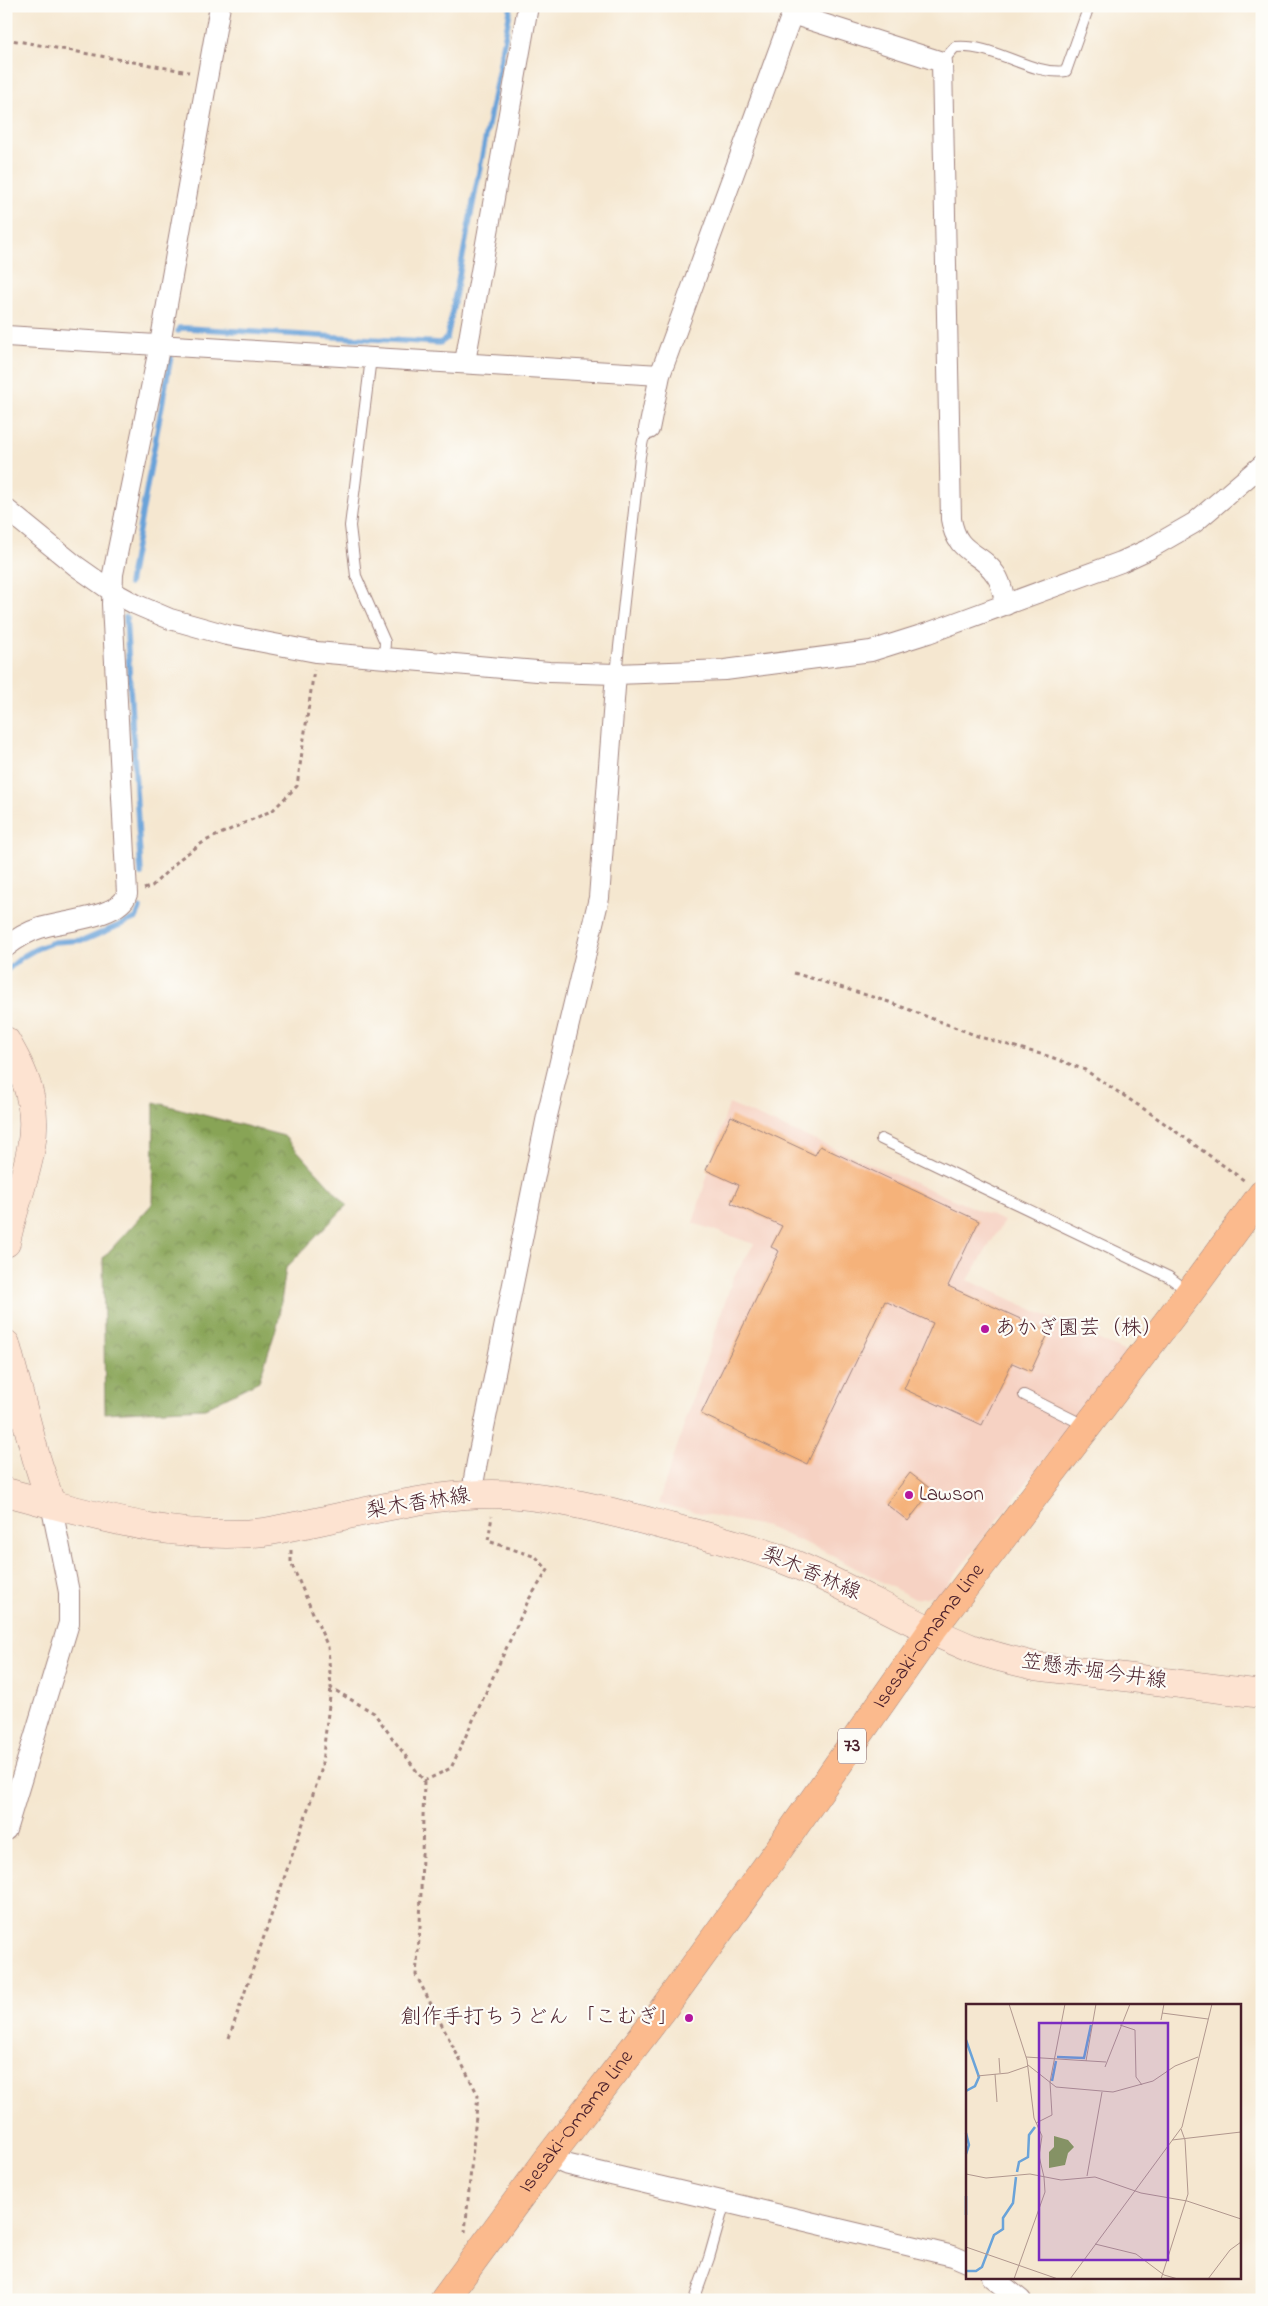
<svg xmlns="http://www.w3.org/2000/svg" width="1268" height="2306" font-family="'Indie Flower','Klee One',sans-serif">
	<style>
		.built { fill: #f6d2c3 }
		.forest { fill: url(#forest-crowns); stroke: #696240 }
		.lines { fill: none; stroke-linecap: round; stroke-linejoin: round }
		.stream { stroke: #6aa3d9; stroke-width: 5.5 }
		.building { fill: #f5b27a }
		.lane-casing { stroke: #a0837e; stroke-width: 12 }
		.street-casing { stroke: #a0837e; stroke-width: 22 }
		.secondary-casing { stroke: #a0837e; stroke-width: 29 }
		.primary-casing { stroke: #a0837e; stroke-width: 29 }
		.path { stroke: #a0837e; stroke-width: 3; stroke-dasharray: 4 4; stroke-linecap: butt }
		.lane { stroke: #fff; stroke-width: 10 }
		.street { stroke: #fff; stroke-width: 20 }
		.secondary { stroke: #fde3d1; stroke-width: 28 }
		.primary { stroke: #fbba8d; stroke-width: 28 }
		.poi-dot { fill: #b5179e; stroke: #fdfcf7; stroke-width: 2 }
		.labels { text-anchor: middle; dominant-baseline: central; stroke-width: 4.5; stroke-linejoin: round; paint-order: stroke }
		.shield { fill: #fdfcf7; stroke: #806168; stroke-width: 1 }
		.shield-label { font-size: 20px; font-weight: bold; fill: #4a1f2b }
		.poi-label { font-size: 21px; fill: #4a1f2b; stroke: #fdfcf7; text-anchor: start }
		.street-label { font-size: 21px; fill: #4a1f2b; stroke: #fdfcf7 }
		.inset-river { fill: none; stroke: #6aa3d9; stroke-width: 2.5 }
		.inset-road { fill: none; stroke: #b1978e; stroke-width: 1 }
		.view { fill: #7b2cbf; fill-opacity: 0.15; stroke: #7b2cbf; stroke-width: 2.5 }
		.inset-edge { fill: none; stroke: #4a1f2b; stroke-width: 2.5 }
	</style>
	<defs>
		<pattern id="forest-crowns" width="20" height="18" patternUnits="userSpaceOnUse" patternTransform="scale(1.25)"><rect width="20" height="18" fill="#88a456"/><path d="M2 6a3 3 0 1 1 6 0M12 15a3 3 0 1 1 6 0" fill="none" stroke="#718547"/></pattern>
	</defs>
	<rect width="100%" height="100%" fill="#fdfcf7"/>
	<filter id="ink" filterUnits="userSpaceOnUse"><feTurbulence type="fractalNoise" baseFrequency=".02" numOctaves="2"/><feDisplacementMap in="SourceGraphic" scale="10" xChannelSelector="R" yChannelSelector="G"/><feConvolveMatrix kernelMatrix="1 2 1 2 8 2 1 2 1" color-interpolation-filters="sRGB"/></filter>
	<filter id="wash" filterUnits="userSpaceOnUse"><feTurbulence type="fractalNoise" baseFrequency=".0096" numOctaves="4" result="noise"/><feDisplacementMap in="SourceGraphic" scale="20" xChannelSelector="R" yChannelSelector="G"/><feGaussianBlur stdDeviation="1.12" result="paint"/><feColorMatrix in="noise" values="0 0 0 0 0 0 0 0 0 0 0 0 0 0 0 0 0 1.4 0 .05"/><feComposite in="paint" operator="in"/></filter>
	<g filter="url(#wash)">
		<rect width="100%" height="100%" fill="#f5e7d0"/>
		<path class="built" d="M 729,1104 L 1004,1221 L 968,1280 L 1128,1353 L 940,1594 L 915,1599 L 817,1548 L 767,1527 L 658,1504 L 733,1278 L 754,1244 L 693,1223 Z"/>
		<path class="forest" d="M 154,1102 L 284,1136 L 347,1205 L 286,1268 L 278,1323 L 259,1381 L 205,1408 L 105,1413 L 103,1258 L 153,1203 Z"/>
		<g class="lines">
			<path class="stream" d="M 178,331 L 179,328 L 187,328 L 440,343 L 447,338 L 511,6
				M 129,584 L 171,356
				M 126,617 L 141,874
				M 6,971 L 22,957 L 36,949 L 54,942 L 85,940 L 136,918 L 140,909"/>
		</g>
		<g id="blocks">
			<path class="building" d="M 731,1116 L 815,1155 L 820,1146 L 979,1221 L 948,1286 L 1049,1332 L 1031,1371 L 1012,1363 L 982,1425 L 904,1389 L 933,1323 L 885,1301 L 807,1464 L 701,1414 L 779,1251 L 771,1247 L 782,1226 L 731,1203 L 739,1185 L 706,1170 Z
				M 910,1473 L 932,1490 L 908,1521 L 886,1504 Z"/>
		</g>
	</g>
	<g filter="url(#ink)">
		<use href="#blocks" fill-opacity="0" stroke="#a0837e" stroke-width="1"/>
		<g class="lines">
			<g class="lane-casing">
				<path id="lane" d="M 942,62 L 955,47 C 994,43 1030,76 1066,71 L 1089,6
					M 371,358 L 350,526 L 356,576 L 385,642 L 384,658
					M 616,674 L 640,456 L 643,440 L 649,429
					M 881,1139 L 1169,1277 L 1189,1292
					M 1024,1395 L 1076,1421 L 1085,1429
					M 694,2300 L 709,2258 L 725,2202"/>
			</g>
			<g class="street-casing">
				<path id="street" d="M 792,14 L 942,62 L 951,519 C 957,556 980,550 996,575 C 1002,583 1003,595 1006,605
					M 6,336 L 660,375
					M 465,362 L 528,6
					M 649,429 L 660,375 L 795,6
					M 6,509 L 76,566 L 113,592 L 135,604 L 170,619 L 227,635 L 316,652 L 549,672 L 616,674 L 725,670 L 871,651 L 928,633 L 1121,562 L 1147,550 L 1194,523 L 1262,465
					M 6,947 C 16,939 27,932 40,928 C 61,921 120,918 127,894 L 112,604 L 113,574 L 160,344 L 220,6
					M 475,1495 L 474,1479 L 477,1462 L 547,1116 L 599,898 L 616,674
					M 6,1830 L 69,1623 L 69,1592 L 51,1504
					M 550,2156 L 565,2164 L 953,2256 L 967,2262
					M 992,2277 L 1021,2300"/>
			</g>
			<g class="secondary-casing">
				<path id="secondary" d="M 6,1041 C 17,1060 27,1079 31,1101 C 41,1148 15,1196 6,1243
					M 6,1344 L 36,1457 L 51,1504
					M 6,1492 C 90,1514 176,1542 264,1532 C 278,1530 292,1526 306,1524 C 380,1509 453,1487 529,1496 C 577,1502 624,1515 670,1527 C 714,1538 757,1548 799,1566 C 858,1591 913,1625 973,1649 C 993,1656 1014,1661 1035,1666 L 1262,1694"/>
			</g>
			<g class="primary-casing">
				<g id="primary">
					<path id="s1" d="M 444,2300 L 550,2156 L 661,2012 L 779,1849 L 932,1630 L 1190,1292 L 1262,1194"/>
				</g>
			</g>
			<path class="path" d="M 6,39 L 189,72
				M 144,889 L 152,886 L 181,858 L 205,841 L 273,810 L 297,786 L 314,670
				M 794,973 L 889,1002 L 980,1037 L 1051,1057 L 1085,1070 L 1150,1113 L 1245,1181
				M 291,1550 L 291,1563 L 328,1647 L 331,1688 L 374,1713 L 424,1781 L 420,1927 L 416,1975 L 478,2095 L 465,2232
				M 424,1781 L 451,1768 L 529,1599 L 548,1570 L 536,1557 L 488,1541 L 492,1516
				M 229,2038 L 321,1771 L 331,1688"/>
			<use href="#lane" class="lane"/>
			<use href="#street" class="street"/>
			<use href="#secondary" class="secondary"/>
			<use href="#primary" class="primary"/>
		</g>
	</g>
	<g class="poi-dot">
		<circle cx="985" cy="1329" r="5"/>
		<circle cx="909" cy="1495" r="5"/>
		<circle cx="689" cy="2018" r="5"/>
	</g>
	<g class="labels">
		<rect class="shield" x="838" y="1728.5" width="28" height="35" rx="4"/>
		<g class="shield-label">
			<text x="852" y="1746">73</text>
		</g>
		<g class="poi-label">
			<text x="995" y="1329">あかぎ園芸（株）</text>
			<text x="919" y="1495">Lawson</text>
			<text x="679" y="2018" text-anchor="end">創作手打ちうどん 「こむぎ」</text>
		</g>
		<g class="street-label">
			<text transform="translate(418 1504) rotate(-9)">梨木香林線</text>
			<text transform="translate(811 1574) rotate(23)">梨木香林線</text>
			<text stroke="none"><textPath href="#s1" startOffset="822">Isesaki-Omama Line</textPath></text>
			<text transform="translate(1094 1672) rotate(8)">笠懸赤堀今井線</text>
			<text stroke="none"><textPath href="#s1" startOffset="222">Isesaki-Omama Line</textPath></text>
		</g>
	</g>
	<g transform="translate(966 2004)">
		<rect width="275" height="275" fill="#f5e7d0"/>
		<path d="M 88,132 L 102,136 L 108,143 L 102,149 L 99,161 L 83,164 L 83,148 L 88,143 Z" fill="#88a456"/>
		<path class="inset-river" d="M 0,36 L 13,73 L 9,82 L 0,87M 91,53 L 118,54 L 125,21M 86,77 L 90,57M 0,129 L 3,141 L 0,150M 51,168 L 53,158 L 62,153 L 63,131 L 69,123M 0,192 L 0,211M 0,267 L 10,267 L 16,263 L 28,231 L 37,225 L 37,214 L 47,199 L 50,173"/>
		<path class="inset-road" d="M 43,0 L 61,56 L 68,114 L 76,132 L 73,152 L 78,173M 196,9 L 242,15M 195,16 L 198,0M 154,21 L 169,26 L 170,73 L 176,81M 60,53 L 140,58M 33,54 L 34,69M 120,57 L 130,0M 62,61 L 90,83 L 147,88 L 187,77 L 209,62 L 232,53M 139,63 L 164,0M 29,70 L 31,98M 11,72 L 42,69 L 62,62M 70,119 L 86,111 L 84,78 L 99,0M 206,136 L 275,128M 0,170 L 20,174 L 64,170 L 95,176 L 129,173 L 175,189 L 221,197 L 275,215M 121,172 L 136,88M 129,240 L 170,250 L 198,271 L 212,275M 0,243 L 92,275M 48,275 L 79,188 L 78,173M 104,275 L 216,123 L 246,0M 195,275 L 222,190 L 219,136 L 215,125M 242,275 L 264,246 L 275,238"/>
		<path class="view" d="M 73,19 L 202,19 L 202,256 L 73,256 Z"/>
		<rect width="275" height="275" class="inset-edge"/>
	</g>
	<rect width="1268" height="2306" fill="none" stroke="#fdfcf7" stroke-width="25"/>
</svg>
